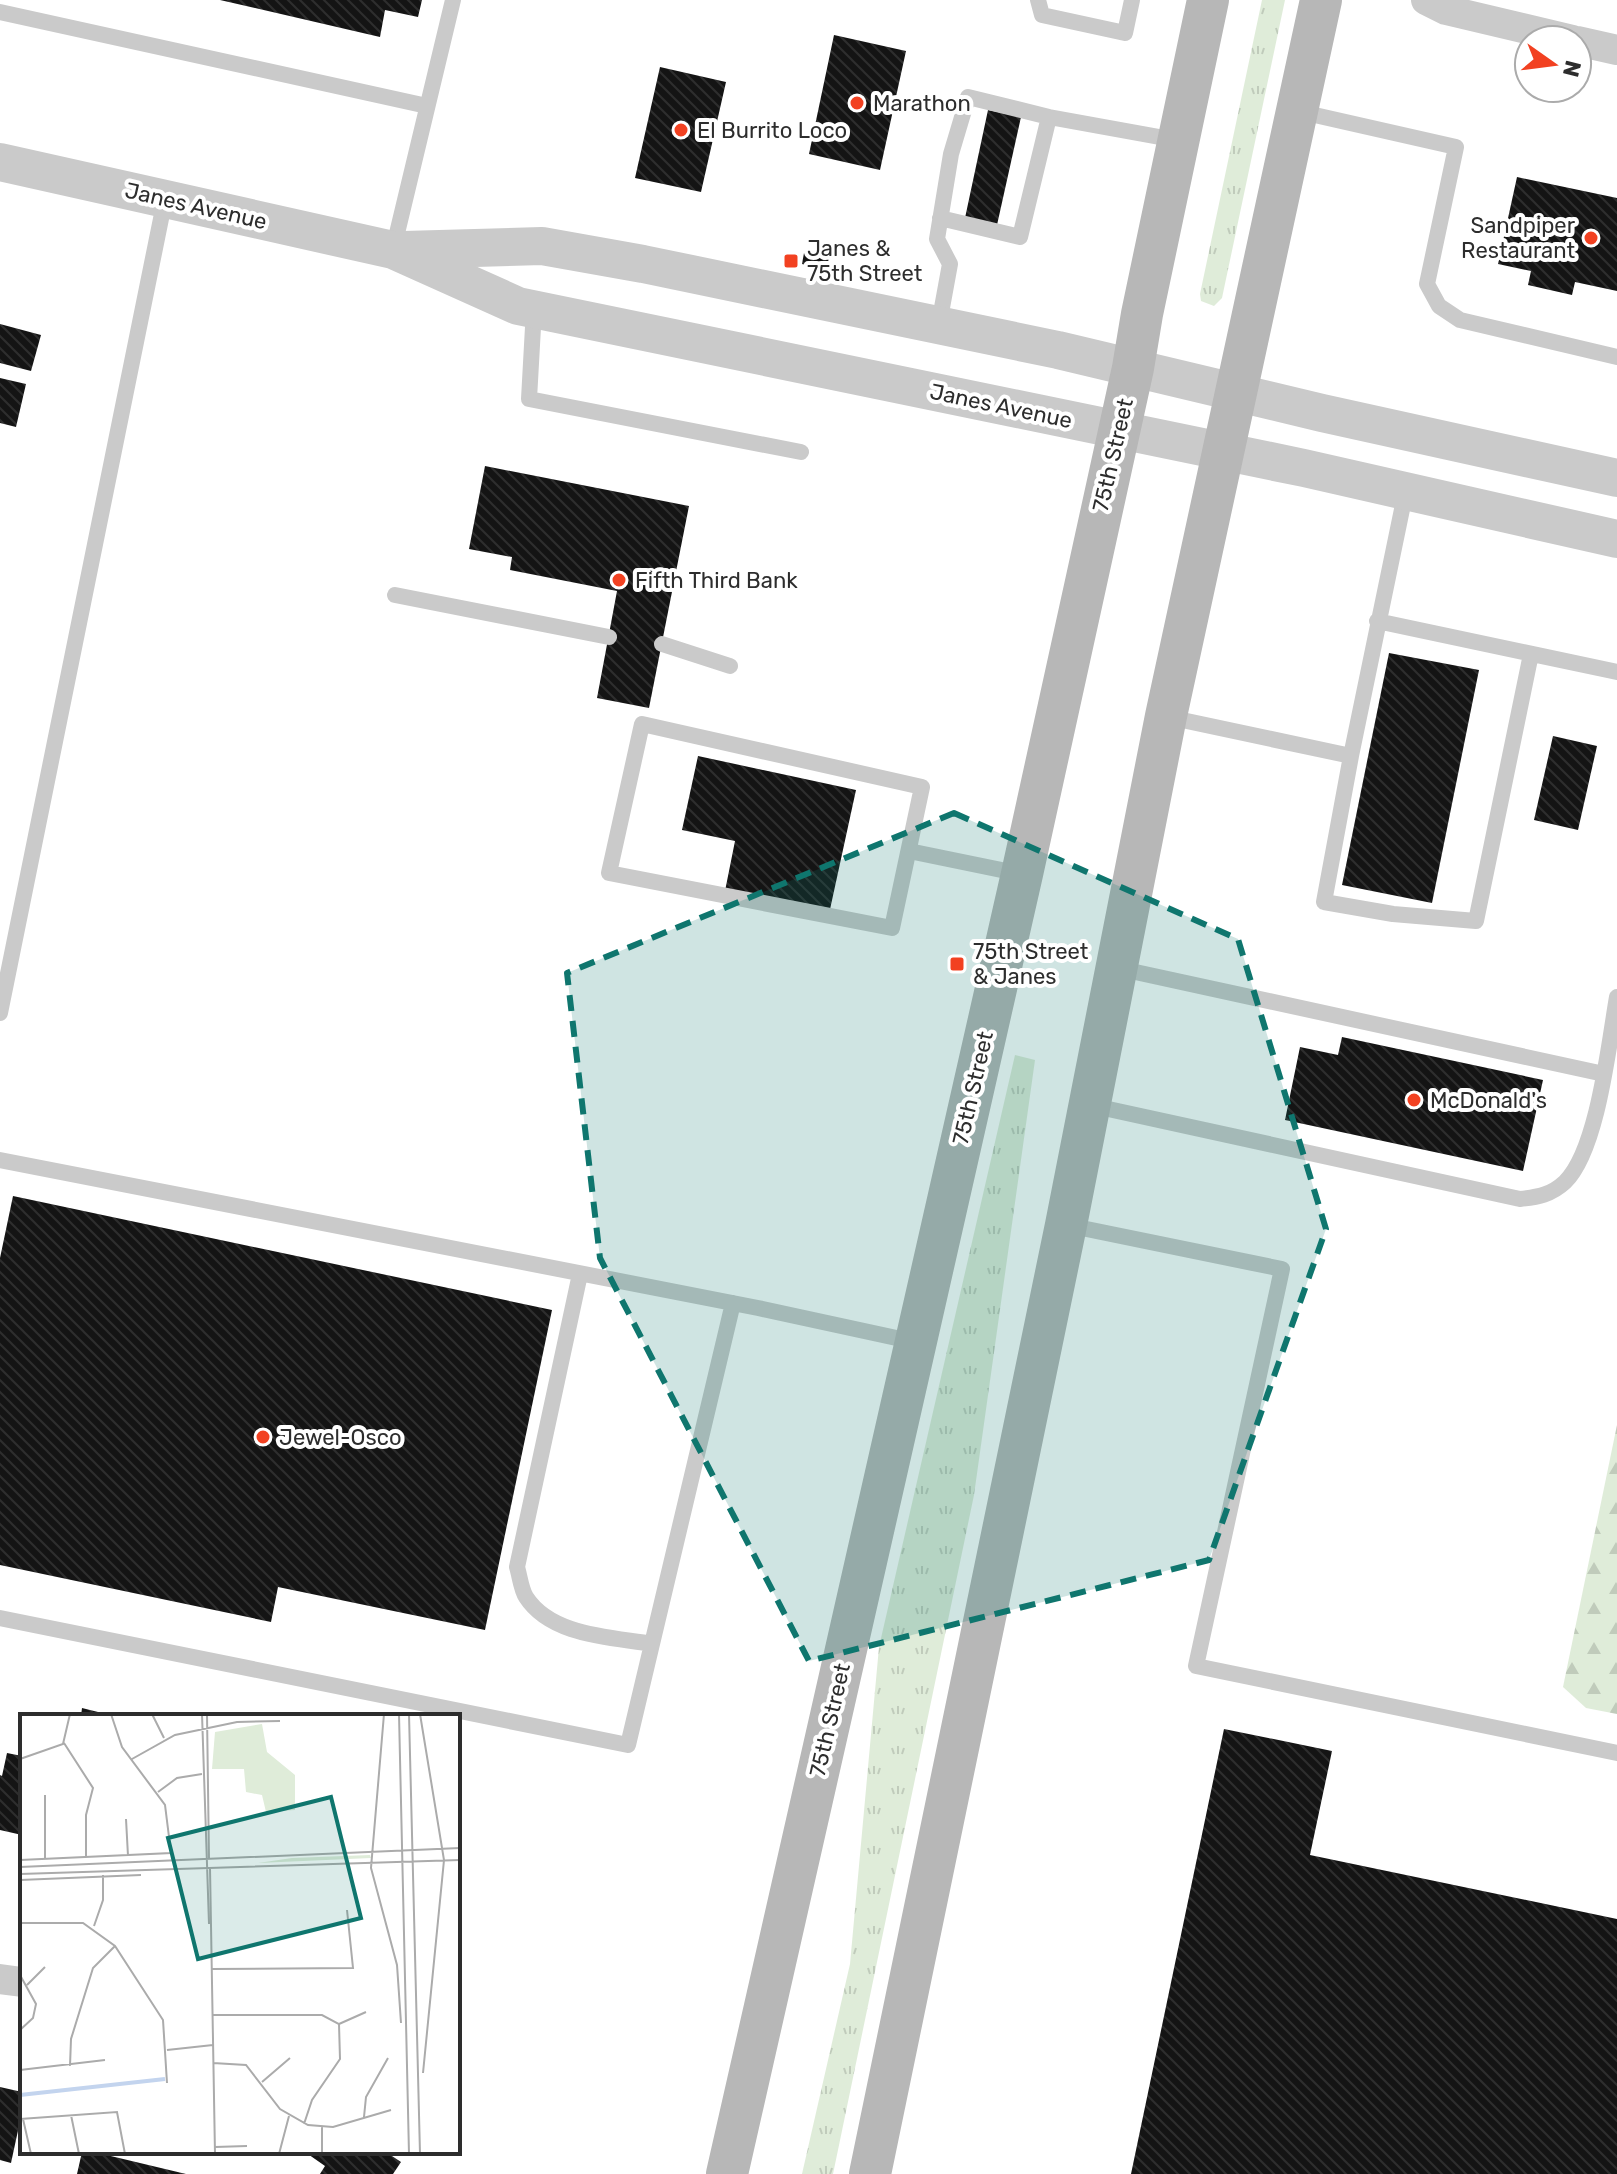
<svg xmlns="http://www.w3.org/2000/svg" width="1617" height="2174" font-family="Rubik,sans-serif">
	<style>
		.grass { fill: url(#grass-tufts) }
		.forest { fill: url(#forest-firs) }
		.building { fill: url(#building-back-hatch) }
		.lines { fill: none; stroke-linecap: round; stroke-linejoin: round }
		.service { stroke: #cacaca; stroke-width: 16 }
		.minor { stroke: #cacaca; stroke-width: 30 }
		.tertiary { stroke: #cacaca; stroke-width: 38 }
		.secondary { stroke: #b7b7b7; stroke-width: 42 }
		.marked { fill: #0f766e; fill-opacity: 0.2; stroke: #0f766e; stroke-width: 6; stroke-dasharray: 16 10; stroke-linejoin: round }
		.poi-dot { fill: #f24121; stroke: #fff; stroke-width: 3 }
		.labels { text-anchor: middle; dominant-baseline: central; stroke-width: 8; stroke-linejoin: round; paint-order: stroke }
		.poi-label { font-size: 22px; fill: #2d2d2d; stroke: #fff; text-anchor: start }
		.street-label { font-size: 22px; fill: #2d2d2d; stroke: #fff }
		.inset-river { fill: none; stroke: #c3d4ee; stroke-width: 4 }
		.inset-road { fill: none; stroke: #ababab; stroke-width: 2 }
		.view { fill: #0f766e; fill-opacity: 0.15; stroke: #0f766e; stroke-width: 4 }
		.inset-edge { fill: none; stroke: #2d2d2d; stroke-width: 4 }
	</style>
	<defs>
		<pattern id="grass-tufts" width="24" height="20" patternUnits="userSpaceOnUse" patternTransform="scale(2)"><rect width="24" height="20" fill="#dfecd9"/><path d="M3 7l-1-3M5 7V3M7 7l1-3M15 17l-1-3M17 17v-4M19 17l1-3" fill="none" stroke="#c0cbbb"/></pattern>
		<pattern id="forest-firs" width="22" height="20" patternUnits="userSpaceOnUse" patternTransform="scale(2)"><rect width="22" height="20" fill="#dfecd9"/><path d="M5 1l3.5 6h-7zM16 11l3.5 6h-7z" fill="#c0cbbb"/></pattern>
		<pattern id="building-back-hatch" width="6" height="6" patternUnits="userSpaceOnUse" patternTransform="scale(2)"><rect width="6" height="6" fill="#141414"/><path d="M-1 5l2 2M0 0l6 6M5-1l2 2" fill="none" stroke="#2e2e2e"/></pattern>
	</defs>
	<rect width="100%" height="100%" fill="#fff"/>
	<path class="grass" d="M 1262,0 L 1285,0 L 1222,298 L 1214,306 L 1201,301 L 1200,294 Z
		M 1015,1055 L 1035,1060 L 974,1495 L 833,2174 L 802,2174 L 850,1964 L 879,1647 Z"/>
	<path class="forest" d="M 1617,1425 L 1617,1714 L 1586,1708 L 1563,1687 Z"/>
	<path class="building" d="M 220,0 L 422,0 L 418,17 L 385,10 L 380,37 Z
		M 834,35 L 906,51 L 880,170 L 809,154 Z
		M 660,67 L 726,82 L 701,192 L 635,178 Z
		M 988,110 L 1021,117 L 997,225 L 965,218 Z
		M 1517,177 L 1617,198 L 1617,291 L 1575,282 L 1572,295 L 1528,285 L 1531,271 L 1498,264 Z
		M 804,253 L 829,258 L 826,270 L 802,264 Z
		M 0,324 L 41,335 L 31,371 L 0,363 Z
		M 0,378 L 26,384 L 16,427 L 0,423 Z
		M 485,466 L 689,506 L 649,708 L 597,698 L 617,591 L 510,570 L 512,557 L 469,549 Z
		M 1389,653 L 1479,670 L 1432,903 L 1342,885 Z
		M 1553,736 L 1597,746 L 1578,830 L 1534,820 Z
		M 698,756 L 856,790 L 829,914 L 725,891 L 735,841 L 682,830 Z
		M 1342,1037 L 1543,1080 L 1523,1171 L 1285,1120 L 1300,1047 L 1338,1055 Z
		M 13,1196 L 552,1310 L 485,1630 L 278,1587 L 271,1622 L 0,1565 L 0,1258 Z
		M 82,1708 L 110,1715 L 110,1716 L 81,1716 Z
		M 1224,1729 L 1332,1751 L 1310,1855 L 1617,1919 L 1617,2174 L 1131,2174 Z
		M 7,1753 L 22,1756 L 22,1835 L 0,1830 L 0,1775 L 2,1776 Z
		M 0,2087 L 22,2092 L 22,2112 L 11,2163 L 0,2160 Z
		M 82,2152 L 94,2152 L 186,2174 L 77,2174 Z
		M 305,2152 L 386,2152 L 401,2162 L 393,2174 L 320,2174 L 325,2166 Z"/>
	<g class="lines">
		<path class="service" d="M 1038,0 L 1042,15 L 1125,33 L 1132,0
			M 0,12 L 427,106
			M 1297,111 L 1456,147 L 1427,284 L 1439,306 L 1460,320 L 1617,357
			M 940,218 L 1020,237 L 1049,117
			M 393,250 L 453,0
			M 534,309 L 529,399 L 801,452
			M 939,324 L 950,264 L 937,239 L 951,154 L 968,97 L 1049,117 L 1176,140
			M 395,595 L 609,637
			M 1377,621 L 1617,672
			M 662,644 L 730,666
			M 1168,717 L 1351,756 L 1406,490
			M 642,724 L 922,787 L 892,928 L 609,873 Z
			M 1351,756 L 1324,902 L 1393,914 L 1476,921 L 1531,654
			M 909,851 L 1021,874
			M 1117,968 L 1604,1074
			M 0,1013 L 165,199
			M 1090,1105 L 1520,1199 C 1538,1197 1551,1195 1565,1182 C 1598,1150 1609,1042 1617,997
			M 0,1160 L 758,1308 L 915,1342
			M 1067,1225 L 1282,1269 L 1196,1666 L 1617,1753
			M 580,1274 L 517,1567 C 520,1577 521,1589 526,1597 C 551,1636 611,1637 652,1644
			M 0,1618 L 628,1745 L 733,1303"/>
		<path class="minor" d="M 1426,0 L 1446,10 L 1573,40
			M 1577,41 L 1617,50
			M 0,1979 L 22,1982"/>
		<path class="tertiary" d="M 0,162 L 393,250 L 518,306 L 1304,468 L 1617,539
			M 404,250 L 542,246 L 643,264 L 1058,350 L 1322,413 L 1617,478"/>
		<path class="secondary" d="M 727,2174 L 1022,874 L 1133,368 L 1142,314 L 1208,0
			M 870,2174 L 1066,1225 L 1166,716 L 1321,0"/>
	</g>
	<path class="marked" d="M 954,813 L 1238,939 L 1326,1229 L 1209,1560 L 809,1661 L 600,1258 L 567,973 Z"/>
	<g class="poi-dot">
		<circle cx="857" cy="103" r="8"/>
		<circle cx="681" cy="130" r="8"/>
		<circle cx="1591" cy="238" r="8"/>
		<rect x="783" y="253" width="16" height="16" rx="4"/>
		<circle cx="619" cy="580" r="8"/>
		<rect x="949" y="956" width="16" height="16" rx="4"/>
		<circle cx="1414" cy="1100" r="8"/>
		<circle cx="263" cy="1437" r="8"/>
	</g>
	<g class="labels">
		<g class="poi-label">
			<text x="873" y="103">Marathon</text>
			<text x="697" y="130">El Burrito Loco</text>
			<text x="1575" y="225" text-anchor="end">Sandpiper<tspan x="1575" dy="25">Restaurant</tspan></text>
			<text x="807" y="248">Janes &amp;<tspan x="807" dy="25">75th Street</tspan></text>
			<text x="635" y="580">Fifth Third Bank</text>
			<text x="973" y="951">75th Street<tspan x="973" dy="25">&amp; Janes</tspan></text>
			<text x="1430" y="1100">McDonald's</text>
			<text x="279" y="1437">Jewel-Osco</text>
		</g>
		<g class="street-label">
			<text transform="translate(196 206) rotate(13)">Janes Avenue</text>
			<text transform="translate(1001 406) rotate(12)">Janes Avenue</text>
			<text transform="translate(1113 455) rotate(-77)">75th Street</text>
			<text transform="translate(973 1088) rotate(-77)">75th Street</text>
			<text transform="translate(830 1720) rotate(-77)">75th Street</text>
		</g>
	</g>
	<g transform="translate(20 1714)">
		<rect width="440" height="440" fill="#fff"/>
		<path d="M 350,141 L 351,144 L 238,149 L 272,144 Z" fill="#dfecd9"/>
		<path d="M 242,10 L 247,38 L 275,61 L 275,96 L 246,98 L 242,81 L 226,78 L 224,55 L 192,55 L 195,18 Z" fill="#dfecd9"/>
		<path class="inset-river" d="M 0,381 L 145,365"/>
		<path class="inset-road" d="M 132,0 L 144,24M 182,0 L 189,210M 187,0 L 189,145M 364,0 L 351,154 L 377,251 L 381,309M 379,0 L 389,440M 389,0 L 400,440M 400,0 L 424,146 L 403,359M 44,29 L 73,74 L 66,101 L 66,144M 0,45 L 43,30 L 50,0M 112,45 L 155,21 L 217,8 L 260,7M 138,78 L 157,64 L 182,60M 106,105 L 108,142M 25,145 L 25,81M 0,146 L 151,139 L 145,91 L 102,33 L 91,0M 0,153 L 440,134M 190,154 L 195,440M 0,160 L 440,146M 0,166 L 121,161M 0,209 L 63,209 L 95,232 L 143,306 L 147,369M 74,212 L 83,186 L 83,161M 191,255 L 333,254 L 327,196M 0,261 L 16,290 L 13,304 L 0,316M 7,271 L 25,253M 192,301 L 302,301 L 319,310 L 320,345 L 292,386 L 284,410M 319,310 L 346,298M 147,336 L 193,331M 193,349 L 226,351 L 260,395 L 288,411 L 313,413 L 371,396M 50,352 L 51,325 L 73,254 L 95,232M 0,356 L 85,346M 242,368 L 270,344M 51,401 L 59,440M 344,403 L 346,383 L 368,344M 0,405 L 97,398 L 105,440M 3,405 L 11,440M 195,433 L 227,432M 259,440 L 269,402M 302,440 L 302,413"/>
		<path class="view" d="M 311,83 L 341,204 L 178,245 L 148,124 Z"/>
		<rect width="440" height="440" class="inset-edge"/>
	</g>
	<g transform="translate(1553 64) rotate(104)"><circle r="38" fill="#ffffff" stroke="#ababab" stroke-width="2"/>
	<path d="M0-6L14 30L0 20L-14 30Z" fill="#f24121"/>
	<text y="-12" font-size="22" font-weight="bold" text-anchor="middle" fill="#2d2d2d">N</text>
	</g>
</svg>
